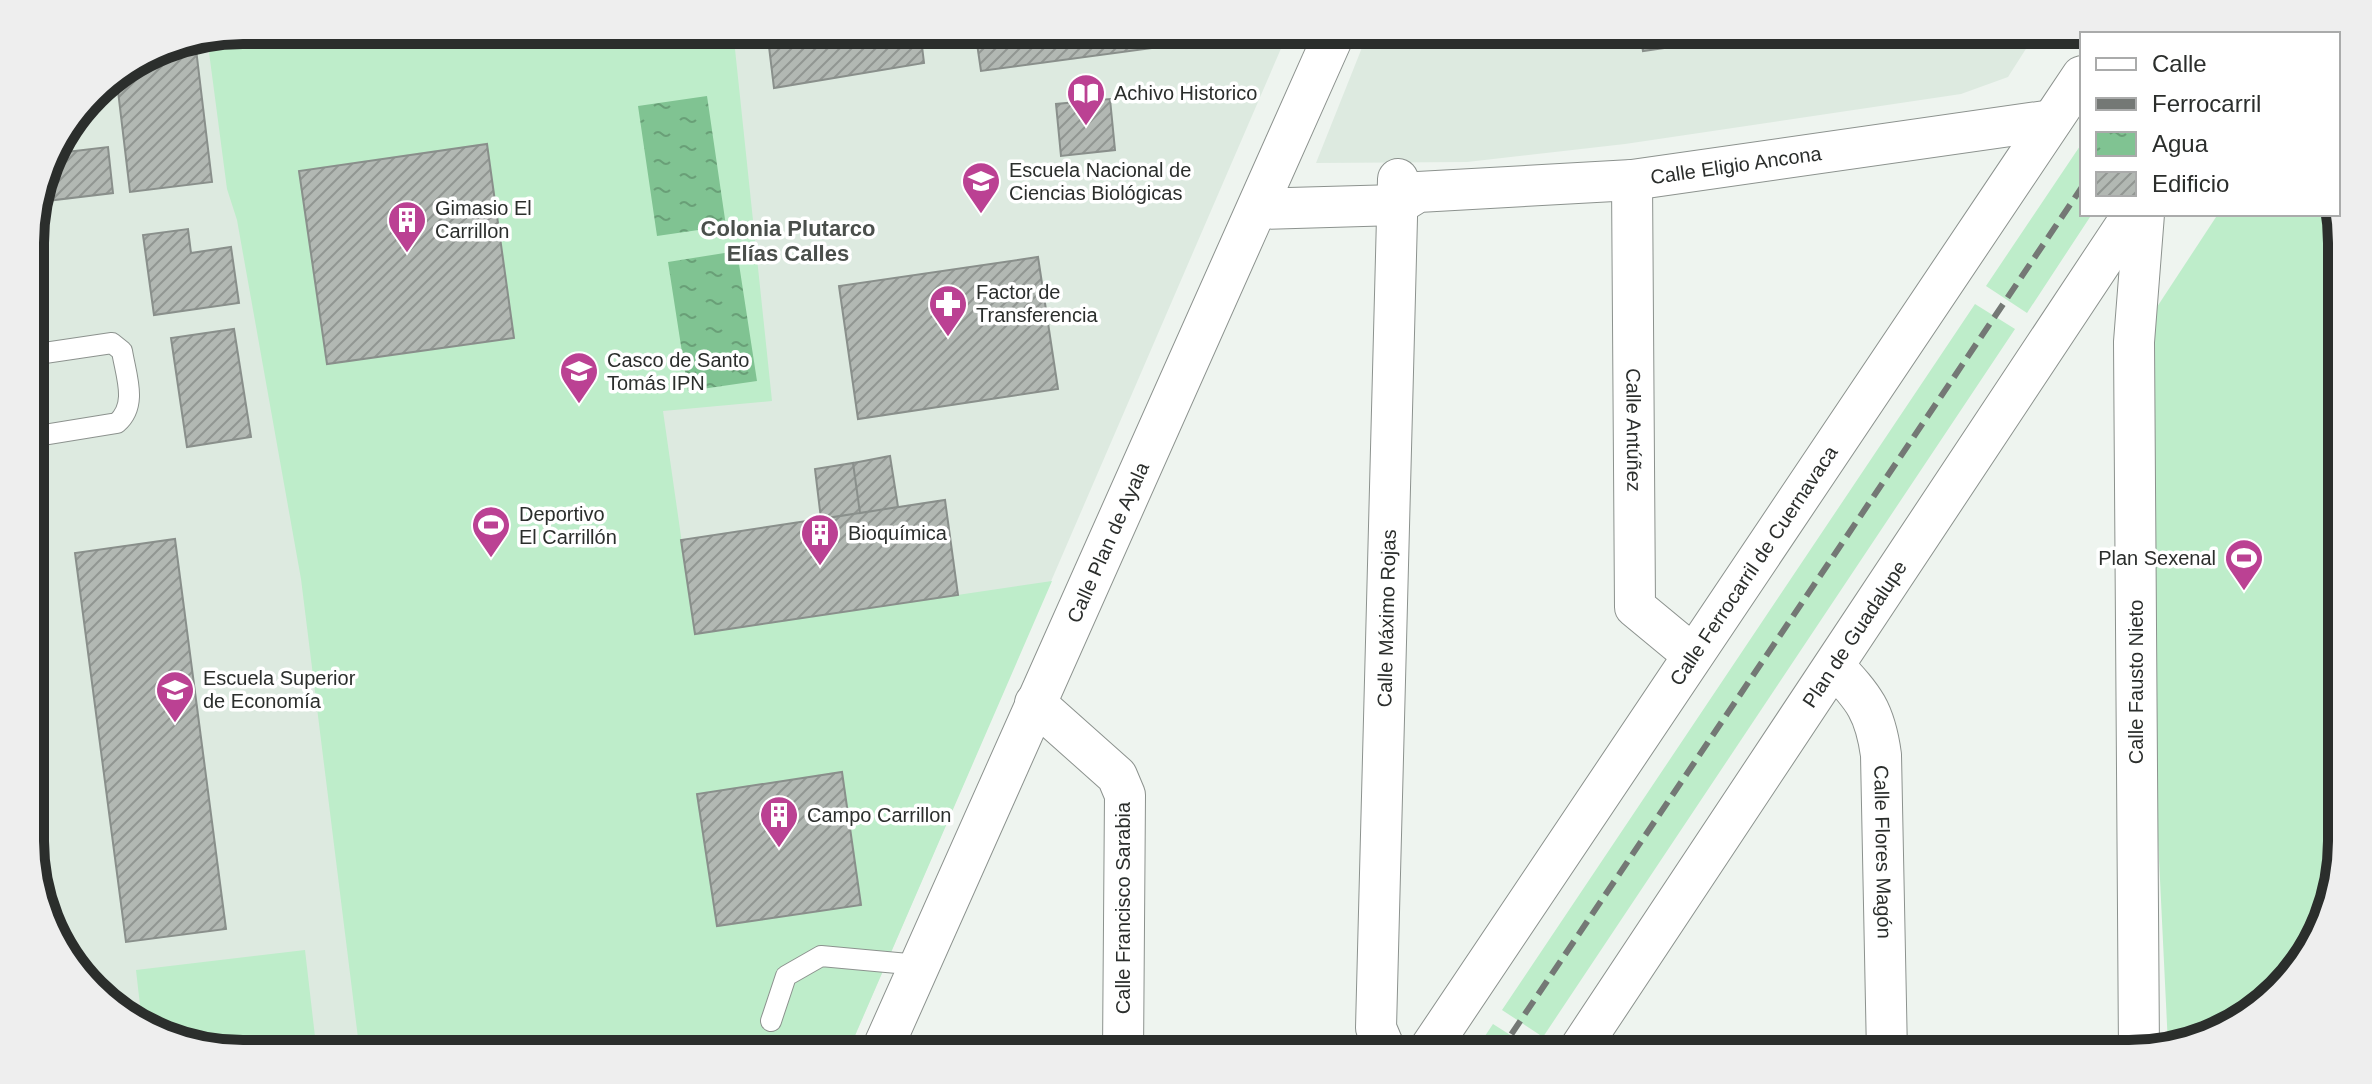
<svg xmlns="http://www.w3.org/2000/svg" width="2372" height="1084" font-family="Arial,sans-serif">
	<style>
		.built { fill: #ddeae0 }
		.grass { fill: #beedca }
		.water { fill: url(#water-ripples) }
		.building { fill: url(#building-hatch); stroke: #898f8b; stroke-width: 2 }
		.lines { fill: none; stroke-linecap: round; stroke-linejoin: round }
		.lane-casing { stroke: #8c928e; stroke-width: 22 }
		.street-casing { stroke: #8c928e; stroke-width: 42 }
		.lane { stroke: #fff; stroke-width: 20 }
		.street { stroke: #fff; stroke-width: 40 }
		.rail { stroke: #747875; stroke-width: 6; stroke-dasharray: 16 8; stroke-linecap: butt }
		.labels { text-anchor: middle; dominant-baseline: central; stroke-width: 7; stroke-linejoin: round; paint-order: stroke }
		.poi-label { font-size: 20px; fill: #2b2e2c; stroke: #fff; text-anchor: start }
		.street-label { font-size: 20px; fill: #2b2e2c; stroke: #fff }
		.neighbourhood-label { font-size: 22px; font-weight: bold; fill: #4a4f4b; stroke: #fff }
		.rim { fill: none; stroke: #2b2e2c; stroke-width: 10 }
	</style>
	<defs>
		<pattern id="water-ripples" width="26" height="14" patternUnits="userSpaceOnUse" patternTransform="scale(2)"><rect width="26" height="14" fill="#80c392"/><path d="M2 4q2-2 4 0t4 0M15 11q2-2 4 0t4 0" fill="none" stroke="#699f77"/></pattern>
		<pattern id="building-hatch" width="6" height="6" patternUnits="userSpaceOnUse" patternTransform="scale(2)"><rect width="6" height="6" fill="#b2b8b3"/><path d="M-1 1l2-2M0 6l6-6M5 7l2-2" fill="none" stroke="#919692"/></pattern>
	</defs>
	<rect width="100%" height="100%" fill="#eef4ef"/>
	<path class="built" d="M 243,30 L 1289,30 L 847,1054 L 243,1054 L 161,1038 L 74,970 L 32,869 L 30,229 L 52,149 L 102,83 L 162,46 Z
		M 1369,30 L 2038,30 L 2008,77 L 1961,94 L 1625,144 L 1467,162 L 1316,163 Z"/>
	<path class="grass" d="M 243,30 L 733,30 L 772,401 L 663,411 L 695,634 L 1052,581 L 847,1054 L 360,1054 L 301,579 L 237,220 L 227,189 L 207,37 Z
		M 2082,143 L 2082,214 L 2092,214 L 2027,313 L 1986,286 Z
		M 2338,210 L 2340,216 L 2342,841 L 2326,923 L 2248,1018 L 2168,1045 L 2134,342 L 2218,214 L 2338,214 Z
		M 1975,304 L 2015,329 L 1543,1037 L 1502,1010 Z
		M 305,950 L 317,1054 L 243,1054 L 161,1038 L 142,1023 L 136,970 Z
		M 1493,1024 L 1534,1050 L 1532,1054 L 1473,1054 Z"/>
	<path class="water" d="M 707,96 L 726,226 L 657,236 L 638,106 Z
		M 737,251 L 757,381 L 688,391 L 668,262 Z"/>
	<path class="building" d="M 767,30 L 920,30 L 924,63 L 774,88 Z
		M 975,30 L 1189,30 L 1190,43 L 981,71 Z
		M 1639,30 L 1786,30 L 1643,51 Z
		M 196,49 L 212,182 L 130,192 L 116,74 L 149,54 Z
		M 1110,99 L 1115,150 L 1061,156 L 1056,104 Z
		M 487,144 L 514,338 L 327,364 L 299,171 Z
		M 108,147 L 113,193 L 38,202 L 50,154 Z
		M 188,229 L 191,253 L 231,247 L 239,303 L 154,315 L 143,235 Z
		M 1038,257 L 1058,389 L 858,419 L 839,286 Z
		M 234,329 L 251,437 L 187,447 L 171,338 Z
		M 890,456 L 898,507 L 860,513 L 853,463 Z
		M 853,463 L 860,513 L 821,519 L 815,469 Z
		M 945,500 L 958,595 L 695,634 L 681,540 Z
		M 175,539 L 226,929 L 126,942 L 75,553 Z
		M 842,772 L 861,905 L 717,926 L 697,794 Z"/>
	<g class="lines">
		<g class="lane-casing">
			<path id="lane" d="M 31,355 L 112,343 L 122,351 C 126,376 138,405 117,423 L 31,437
				M 771,1021 L 786,976 L 821,956 L 919,965"/>
		</g>
		<g class="street-casing">
			<g id="street">
				<path d="M 2110,34 L 2113,30"/>
				<path id="s1" d="M 1632,180 L 1635,607 L 1693,655"/>
				<path id="s2" d="M 1257,209 L 1397,205 L 1418,192 L 1632,180 L 2052,120"/>
				<path id="s3" d="M 1834,666 C 1864,698 1875,711 1881,755 L 1887,1054"/>
				<path d="M 1035,703 L 1117,776 L 1125,795 L 1123,1054"/>
				<path id="s4" d="M 880,1054 L 1336,30"/>
				<path id="s5" d="M 1387,1054 L 1376,1028 L 1398,179"/>
				<path id="s6" d="M 1426,1054 L 2082,76"/>
				<path id="s7" d="M 1576,1054 L 2133,214"/>
				<path d="M 2139,1054 L 2134,342 L 2144,214"/>
			</g>
		</g>
		<use href="#lane" class="lane"/>
		<use href="#street" class="street"/>
		<path class="rail" d="M 1498,1054 L 2082,187"/>
	</g>
	<defs>
		<g id="library-pin" transform="scale(2)"><path d="M0 17L-7.5 6A9.5 9.5 0 1 1 7.5 6Z" fill="#bb4193" stroke="#fff"/><path d="M-6-4Q-3-5.5-.7-3.5V5Q-3 3-6 4ZM6-4Q3-5.5 .7-3.5V5Q3 3 6 4Z" fill="#fff"/></g>
		<g id="university-pin" transform="scale(2)"><path d="M0 17L-7.5 6A9.5 9.5 0 1 1 7.5 6Z" fill="#bb4193" stroke="#fff"/><path d="M0-5L7-2L0 1L-7-2ZM-4 1L0 2.5L4 1V4Q0 6-4 4Z" fill="#fff"/></g>
		<g id="building-pin" transform="scale(2)"><path d="M0 17L-7.5 6A9.5 9.5 0 1 1 7.5 6Z" fill="#bb4193" stroke="#fff"/><path d="M-4-6H4V6H1V3H-1V6H-4ZM-2.5-4.3h1.7v1.8h-1.7ZM.8-4.3h1.7v1.8H.8ZM-2.5-1h1.7V.8h-1.7ZM.8-1h1.7V.8H.8Z" fill="#fff"/></g>
		<g id="pharmacy-pin" transform="scale(2)"><path d="M0 17L-7.5 6A9.5 9.5 0 1 1 7.5 6Z" fill="#bb4193" stroke="#fff"/><path d="M-2-6h4v4h4v4h-4v4h-4v-4h-4v-4h4Z" fill="#fff"/></g>
		<g id="stadium-pin" transform="scale(2)"><path d="M0 17L-7.5 6A9.5 9.5 0 1 1 7.5 6Z" fill="#bb4193" stroke="#fff"/><path d="M0-5a6.5 5 0 1 0 0 10a6.5 5 0 1 0 0-10ZM-3.5-1.8h7v3.6h-7Z" fill="#fff"/></g>
	</defs>
	<g fill-rule="evenodd">
		<use href="#library-pin" x="1086" y="93"/>
		<use href="#university-pin" x="981" y="181"/>
		<use href="#building-pin" x="407" y="220"/>
		<use href="#pharmacy-pin" x="948" y="304"/>
		<use href="#university-pin" x="579" y="371"/>
		<use href="#stadium-pin" x="491" y="525"/>
		<use href="#building-pin" x="820" y="533"/>
		<use href="#stadium-pin" x="2244" y="558"/>
		<use href="#university-pin" x="175" y="690"/>
		<use href="#building-pin" x="779" y="815"/>
	</g>
	<g class="labels">
		<g class="poi-label">
			<text x="1114" y="93">Achivo Historico</text>
			<text x="1009" y="170">Escuela Nacional de<tspan x="1009" dy="23">Ciencias Biológicas</tspan></text>
			<text x="435" y="208">Gimasio El<tspan x="435" dy="23">Carrillon</tspan></text>
			<text x="976" y="292">Factor de<tspan x="976" dy="23">Transferencia</tspan></text>
			<text x="607" y="360">Casco de Santo<tspan x="607" dy="23">Tomás IPN</tspan></text>
			<text x="519" y="514">Deportivo<tspan x="519" dy="23">El Carrillón</tspan></text>
			<text x="848" y="533">Bioquímica</text>
			<text x="2216" y="558" text-anchor="end">Plan Sexenal</text>
			<text x="203" y="678">Escuela Superior<tspan x="203" dy="23">de Economía</tspan></text>
			<text x="807" y="815">Campo Carrillon</text>
		</g>
		<g class="street-label">
			<text stroke="none"><textPath href="#s2" startOffset="484">Calle Eligio Ancona</textPath></text>
			<text stroke="none"><textPath href="#s1" startOffset="250">Calle Antúñez</textPath></text>
			<text stroke="none"><textPath href="#s4" startOffset="560">Calle Plan de Ayala</textPath></text>
			<text stroke="none"><textPath href="#s6" startOffset="588">Calle Ferrocarril de Cuernavaca</textPath></text>
			<text stroke="none"><textPath href="#s5" startOffset="438">Calle Máximo Rojas</textPath></text>
			<text stroke="none"><textPath href="#s7" startOffset="504">Plan de Guadalupe</textPath></text>
			<text transform="translate(2136 682) rotate(-90)">Calle Fausto Nieto</text>
			<text stroke="none"><textPath href="#s3" startOffset="200">Calle Flores Magón</textPath></text>
			<text transform="translate(1123 908) rotate(-90)">Calle Francisco Sarabia</text>
		</g>
		<g class="neighbourhood-label">
			<text x="788" y="228">Colonia Plutarco<tspan x="788" dy="25">Elías Calles</tspan></text>
		</g>
	</g>
	<path d="M0 0H2372V1084H0ZM243 44H2129A199 199 0 0 1 2328 243V841A199 199 0 0 1 2129 1040H243A199 199 0 0 1 44 841V243A199 199 0 0 1 243 44Z" fill="#eee" fill-rule="evenodd"/>
	<path class="rim" d="M243 44H2129A199 199 0 0 1 2328 243V841A199 199 0 0 1 2129 1040H243A199 199 0 0 1 44 841V243A199 199 0 0 1 243 44Z"/>
	<rect x="2080" y="32" width="260" height="184" fill="#ffffff" stroke="#aaabab" stroke-width="2"/>
	<rect x="2096" y="58" width="40" height="12" fill="#ffffff" stroke="#aaabab" stroke-width="2"/>
	<text x="2152" y="72" font-size="24" fill="#2b2e2c">Calle</text>
	<rect x="2096" y="98" width="40" height="12" fill="#747875" stroke="#aaabab" stroke-width="2"/>
	<text x="2152" y="112" font-size="24" fill="#2b2e2c">Ferrocarril</text>
	<rect x="2096" y="132" width="40" height="24" fill="url(#water-ripples)" stroke="#aaabab" stroke-width="2"/>
	<text x="2152" y="152" font-size="24" fill="#2b2e2c">Agua</text>
	<rect x="2096" y="172" width="40" height="24" fill="url(#building-hatch)" stroke="#aaabab" stroke-width="2"/>
	<text x="2152" y="192" font-size="24" fill="#2b2e2c">Edificio</text>
</svg>
